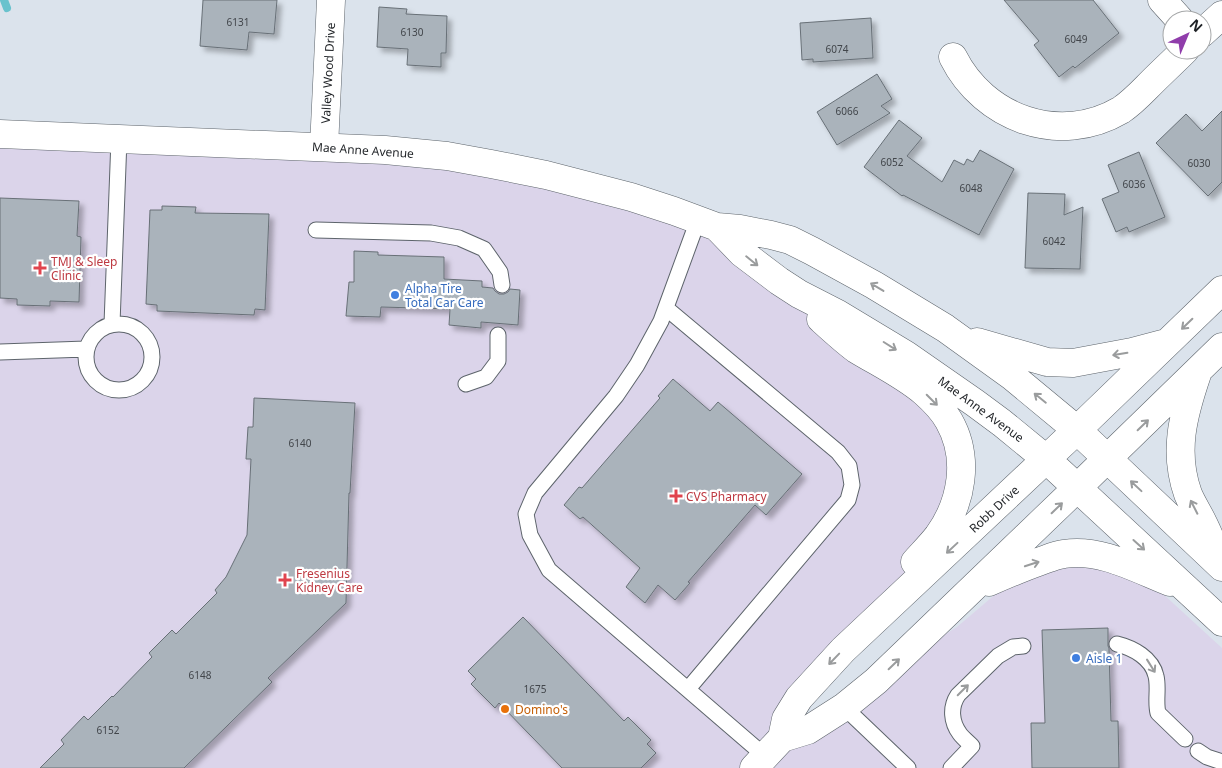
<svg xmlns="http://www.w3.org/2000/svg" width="1222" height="768" font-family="'Noto Sans',sans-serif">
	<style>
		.commercial { fill: #dbd4ea }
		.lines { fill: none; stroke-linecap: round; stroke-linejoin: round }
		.stream { stroke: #69c2cd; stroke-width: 8 }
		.building { fill: #aab3bb; stroke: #687077; filter: url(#shadow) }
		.lane-casing { stroke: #5d646b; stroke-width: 17 }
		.street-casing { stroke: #5d646b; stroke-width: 29 }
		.secondary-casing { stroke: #5d646b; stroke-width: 29 }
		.lane { stroke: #fff; stroke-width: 15 }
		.street { stroke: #fff; stroke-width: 28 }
		.secondary { stroke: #fff; stroke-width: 28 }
		.oneway { stroke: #9a9c9d }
		.health-dot { fill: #e0444e; stroke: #fff; stroke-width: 2 }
		.shop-dot { fill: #3f7fe0; stroke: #fff; stroke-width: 2 }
		.food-dot { fill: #e8710a; stroke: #fff; stroke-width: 2 }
		.labels { text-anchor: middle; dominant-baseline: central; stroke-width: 4.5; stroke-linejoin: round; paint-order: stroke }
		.number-label { font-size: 10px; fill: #42464b }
		.street-label { font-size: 12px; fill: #1f2226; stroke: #fff }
		.health-label { font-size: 12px; fill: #be3a42; stroke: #fff; text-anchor: start }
		.shop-label { font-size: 12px; fill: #366cbe; stroke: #fff; text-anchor: start }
		.food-label { font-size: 12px; fill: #c56008; stroke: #fff; text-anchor: start }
	</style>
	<defs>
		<filter id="shadow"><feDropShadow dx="4.5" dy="4.5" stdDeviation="2.5" flood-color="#0004"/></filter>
	</defs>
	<rect width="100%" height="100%" fill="#dbe3ec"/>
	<path class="commercial" d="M 0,134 L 385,150 L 674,211 L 911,383 L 962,471 L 909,567 L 754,768 L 0,768 Z
		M 1053,559 L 1150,582 L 1222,648 L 1222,768 L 755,768 L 936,640 L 957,627 L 1005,586 Z"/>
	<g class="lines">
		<path class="stream" d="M 4,0 L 7,8"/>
	</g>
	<path class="building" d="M 203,0 L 277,0 L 274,34 L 249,32 L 247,50 L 200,46 Z
		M 1004,0 L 1093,0 L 1119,33 L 1075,68 L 1073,66 L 1059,77 L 1034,45 L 1039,41 Z
		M 379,7 L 407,9 L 406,14 L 447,16 L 446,53 L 441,53 L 441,67 L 407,65 L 408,49 L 377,47 Z
		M 871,18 L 873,58 L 813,62 L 813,59 L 802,60 L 800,23 Z
		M 877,74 L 892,99 L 881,106 L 890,113 L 837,145 L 817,112 Z
		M 1222,111 L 1222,182 L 1208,196 L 1156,143 L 1186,114 L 1202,131 Z
		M 899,120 L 922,138 L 907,156 L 942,182 L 954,160 L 964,165 L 967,159 L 973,162 L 980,150 L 1014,169 L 979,235 L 903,195 L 902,196 L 864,167 Z
		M 1139,152 L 1165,217 L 1129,232 L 1127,227 L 1116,232 L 1102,199 L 1119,192 L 1108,165 Z
		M 1028,193 L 1065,194 L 1064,215 L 1083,207 L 1080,269 L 1025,268 Z
		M 0,198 L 79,201 L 77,236 L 81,237 L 79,302 L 50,301 L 50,306 L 17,305 L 17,299 L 0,298 Z
		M 162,206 L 196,207 L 195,213 L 269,214 L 265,310 L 255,309 L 254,315 L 157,311 L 157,305 L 146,304 L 150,210 L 162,210 Z
		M 354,251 L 378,252 L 378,255 L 444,257 L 444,279 L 482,281 L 482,287 L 493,288 L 495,291 L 499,294 L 504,294 L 508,292 L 510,289 L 520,290 L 518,325 L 481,322 L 481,328 L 449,325 L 450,309 L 381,307 L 380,317 L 346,316 L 349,282 L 354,282 Z
		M 673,379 L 710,411 L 718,402 L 802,474 L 766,515 L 755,505 L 688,582 L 690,583 L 675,600 L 658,585 L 645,603 L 626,587 L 640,568 L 583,517 L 580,519 L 564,505 L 579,487 L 582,488 L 660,398 L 658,396 Z
		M 254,398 L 355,403 L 350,493 L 349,493 L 346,603 L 268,678 L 272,682 L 184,768 L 40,768 L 64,744 L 61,740 L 84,716 L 88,720 L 112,696 L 113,697 L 152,657 L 149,653 L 172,630 L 176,634 L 217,593 L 215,590 L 226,577 L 247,535 L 251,459 L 246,459 L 248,427 L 253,427 Z
		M 523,617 L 624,721 L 628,717 L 651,740 L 647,744 L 656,753 L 641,768 L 562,768 L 499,703 L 495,708 L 471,684 L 476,679 L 468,671 Z
		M 1108,628 L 1108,646 L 1109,648 L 1111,721 L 1118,721 L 1119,768 L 1032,768 L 1031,723 L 1045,723 L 1042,630 Z"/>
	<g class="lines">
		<g class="lane-casing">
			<path id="lane" d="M 698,220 L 661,321 L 637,365 L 616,396 L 535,493 L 526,514 L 530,535 L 549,570 L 765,756
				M 316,230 L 431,233 L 459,238 L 484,249 L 500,272 L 502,285
				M 666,308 L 838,452 L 849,466 L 852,485 L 848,500 L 688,689
				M 112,324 L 119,139
				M86 357a33 33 0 1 1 66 0a33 33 0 1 1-66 0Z
				M 0,352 L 86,349
				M 466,384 L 486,377 L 498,361 L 498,335
				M 1117,644 C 1133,648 1152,658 1156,676 C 1159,688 1155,701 1158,713 L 1185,739
				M 844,707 L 908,768
				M 1198,751 L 1207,757 L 1222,762
				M 951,768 L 972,746 C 968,742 963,738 960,734 C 951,722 950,707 958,695 L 998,656 L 1013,647 L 1023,646"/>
		</g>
		<g class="street-casing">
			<path id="street" d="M 1162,0 L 1180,20
				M 1202,33 L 1222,15
				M 953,57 C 984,119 1060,146 1121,110 C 1133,102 1142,92 1152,82 C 1163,71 1174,61 1185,50
				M 324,147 L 331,0"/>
		</g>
		<g class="secondary-casing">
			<path id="secondary" d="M 0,134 L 385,150 L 447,156 L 491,164 L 546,175 L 631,197 L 674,211 L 717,227 L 740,229 L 771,235 L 790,240 L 812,251 L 874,285 L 945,328 L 1013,377 L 1077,430 L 1222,567
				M 717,227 L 742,253 L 779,281 L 799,294 L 838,314 L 906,355 L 975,403 L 1002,423 L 1046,459 L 1222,622
				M 821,319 C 832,329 844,340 856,349 C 879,363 904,375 924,392 C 933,400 943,410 949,421 C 970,458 962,503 938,536 C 931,545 922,554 915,562
				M 977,342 L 1047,362 L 1073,363 L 1132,352 L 1166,343
				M 1197,374 C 1183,415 1173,452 1188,494 C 1192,504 1199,514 1204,525 C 1209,535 1213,546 1217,556
				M 989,582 C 1005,575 1021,568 1038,562 C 1047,559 1055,555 1064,554 C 1100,548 1137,569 1170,582
				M 782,738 L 808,730 L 844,707 L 876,681 L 1077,488 L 1222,347
				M 754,768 L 782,738 L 786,719 L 799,698 L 843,650 L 1077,430 L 1222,290"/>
		</g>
		<use href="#lane" class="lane"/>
		<use href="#street" class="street"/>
		<use href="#secondary" class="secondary"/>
	</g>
	<defs><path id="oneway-shaft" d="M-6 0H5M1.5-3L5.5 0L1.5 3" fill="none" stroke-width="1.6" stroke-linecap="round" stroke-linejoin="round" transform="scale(1.25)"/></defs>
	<g class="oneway">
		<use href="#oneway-shaft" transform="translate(752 261) rotate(39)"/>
		<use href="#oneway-shaft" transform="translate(877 287) rotate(-149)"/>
		<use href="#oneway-shaft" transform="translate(1187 324) rotate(136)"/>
		<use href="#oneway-shaft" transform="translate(890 346) rotate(32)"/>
		<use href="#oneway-shaft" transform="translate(1120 354) rotate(171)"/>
		<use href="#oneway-shaft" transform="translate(1040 398) rotate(-141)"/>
		<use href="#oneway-shaft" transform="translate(932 400) rotate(45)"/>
		<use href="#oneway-shaft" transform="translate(1143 425) rotate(-44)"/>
		<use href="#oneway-shaft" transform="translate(1136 486) rotate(-137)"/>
		<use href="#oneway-shaft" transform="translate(1194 507) rotate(-117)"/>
		<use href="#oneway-shaft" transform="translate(1057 508) rotate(-44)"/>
		<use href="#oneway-shaft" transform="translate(1139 545) rotate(42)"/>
		<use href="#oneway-shaft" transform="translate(952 548) rotate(137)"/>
		<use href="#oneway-shaft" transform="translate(1032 564) rotate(-18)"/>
		<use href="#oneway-shaft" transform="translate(834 659) rotate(134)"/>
		<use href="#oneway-shaft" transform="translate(894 664) rotate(-44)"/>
		<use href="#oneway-shaft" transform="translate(1151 666) rotate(58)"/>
		<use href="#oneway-shaft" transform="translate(963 690) rotate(-45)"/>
	</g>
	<g class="health-dot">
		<path d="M37.5 260.5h5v5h5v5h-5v5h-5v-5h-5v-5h5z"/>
		<path d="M673.5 488.5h5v5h5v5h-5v5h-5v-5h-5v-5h5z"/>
		<path d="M282.5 572.5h5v5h5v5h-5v5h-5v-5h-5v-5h5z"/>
	</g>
	<g class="shop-dot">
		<circle cx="395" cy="295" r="5"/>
		<circle cx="1076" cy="658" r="5"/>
	</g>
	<circle class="food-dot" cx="505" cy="709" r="5"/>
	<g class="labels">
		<g class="number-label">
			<text x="238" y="22">6131</text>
			<text x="412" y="32">6130</text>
			<text x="1076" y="39">6049</text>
			<text x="837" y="49">6074</text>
			<text x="847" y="111">6066</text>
			<text x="892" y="162">6052</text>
			<text x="1199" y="163">6030</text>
			<text x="1134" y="184">6036</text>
			<text x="971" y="188">6048</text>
			<text x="1054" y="241">6042</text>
			<text x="300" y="443">6140</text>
			<text x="200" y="675">6148</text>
			<text x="535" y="689">1675</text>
			<text x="108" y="730">6152</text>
		</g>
		<g class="street-label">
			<text transform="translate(328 73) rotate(-87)">Valley Wood Drive</text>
			<text transform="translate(363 150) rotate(4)">Mae Anne Avenue</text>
			<text transform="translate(981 409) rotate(36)">Mae Anne Avenue</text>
			<text transform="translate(994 509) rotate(-43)">Robb Drive</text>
		</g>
		<g class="health-label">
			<text x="51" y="261">TMJ &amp; Sleep<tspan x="51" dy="14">Clinic</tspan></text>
			<text x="686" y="496">CVS Pharmacy</text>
			<text x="296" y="573">Fresenius<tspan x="296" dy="14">Kidney Care</tspan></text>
		</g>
		<g class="shop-label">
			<text x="405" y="288">Alpha Tire<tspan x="405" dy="14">Total Car Care</tspan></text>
			<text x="1086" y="658">Aisle 1</text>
		</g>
		<g class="food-label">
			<text x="515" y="709">Domino's</text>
		</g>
	</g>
	<g transform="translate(1187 35) rotate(44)"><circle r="24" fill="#ffffff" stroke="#a5a7a8"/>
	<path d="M0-4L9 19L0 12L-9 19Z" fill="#903dab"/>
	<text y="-8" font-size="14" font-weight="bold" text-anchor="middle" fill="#1f2226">N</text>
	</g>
</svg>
